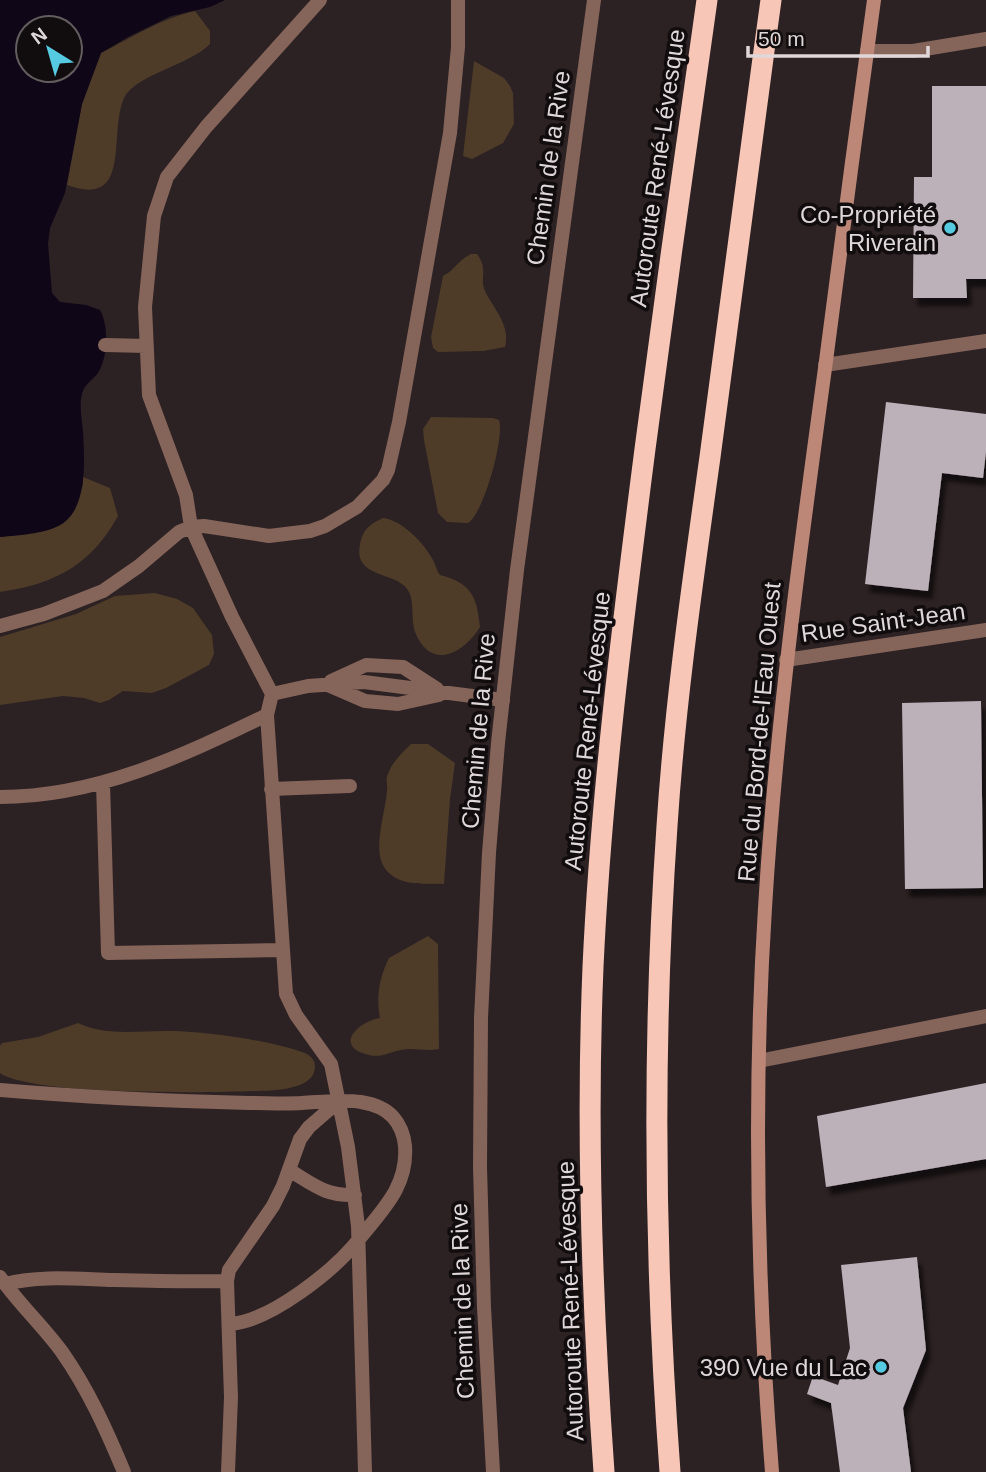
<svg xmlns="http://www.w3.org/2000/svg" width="986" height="1472" font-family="Helvetica,sans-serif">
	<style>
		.green { fill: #4e3c29 }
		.water { fill: #0f0618; fill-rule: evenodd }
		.building { fill: #bdb1b9; filter: url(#shadow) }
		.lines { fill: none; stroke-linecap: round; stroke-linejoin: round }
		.lane { stroke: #85645a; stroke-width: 14 }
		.street { stroke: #85645a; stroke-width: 14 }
		.secondary { stroke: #bc8777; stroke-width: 14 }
		.highway { stroke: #f7c6b7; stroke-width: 21 }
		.poi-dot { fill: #55cae0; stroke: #110c0d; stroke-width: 2.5 }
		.labels { text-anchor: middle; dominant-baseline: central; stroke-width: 7; stroke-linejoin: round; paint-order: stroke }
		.street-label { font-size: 24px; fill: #dfd7d9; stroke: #110c0d }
		.poi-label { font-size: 24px; fill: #dfd7d9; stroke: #110c0d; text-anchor: end }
	</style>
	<defs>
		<filter id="shadow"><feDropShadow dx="4.5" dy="8" stdDeviation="2" flood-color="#0009"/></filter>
	</defs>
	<rect width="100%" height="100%" fill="#2c2123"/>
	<path class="green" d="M 195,11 L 210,31 L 210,44 C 190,65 135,75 124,98 C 108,134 133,209 67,185 L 82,104 L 101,53 C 133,37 160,19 195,11 Z
		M 474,61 L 504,78 L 510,86 L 513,93 L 514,124 L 503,143 L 472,159 L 463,156 Z
		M 471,254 L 477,254 C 489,271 479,277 485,291 C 493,308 511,325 505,347 L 483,351 L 438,352 L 433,348 L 431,337 L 443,276 C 455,270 458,260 471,254 Z
		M 431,417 L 493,418 L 499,420 C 505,437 483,515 468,523 L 447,522 L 438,513 L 424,440 L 423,429 Z
		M 83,477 L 110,488 L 118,516 C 91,565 55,584 0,592 L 0,537 L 45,530 L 83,485 Z
		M 383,518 C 402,520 424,543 433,560 C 436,565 436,570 440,575 C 471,583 477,596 480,627 C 464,653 431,672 415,632 C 411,620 414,606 410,594 C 401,569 349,582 361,540 C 364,528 372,523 383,518 Z
		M 155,593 L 177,599 L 193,608 L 212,635 L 214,654 L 209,665 L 166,688 L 152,693 L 123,691 L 109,700 L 100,703 L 84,698 L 63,696 L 0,705 L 0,637 L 76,614 L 115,596 Z
		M 411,744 L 428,744 L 455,763 L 450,799 L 444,884 C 425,883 402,887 387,871 C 370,853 386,812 387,790 C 388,785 385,780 388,774 C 392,762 402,753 411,744 Z
		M 428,936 L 438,944 L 439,1049 C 426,1052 414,1047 401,1050 C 390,1052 381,1058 369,1055 C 333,1047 357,1022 380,1018 C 376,997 379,978 389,958 Z
		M 78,1023 C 108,1037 139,1030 172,1031 C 210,1032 267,1040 302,1052 C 309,1054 315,1059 315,1066 C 316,1091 269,1091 252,1091 C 208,1093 30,1095 0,1073 L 0,1046 L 2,1043 L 38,1037 Z"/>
	<path class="water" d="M 0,0 L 225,0 L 210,7 L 171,16 L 128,37 L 101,53 L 82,104 L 65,193 L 50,228 L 48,244 L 52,293 L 60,302 L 86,305 L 100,310 C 109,326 108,357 98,373 C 92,381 85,383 82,394 C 79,406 82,419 83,431 C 84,457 88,500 67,520 C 53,534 19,535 0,537 ZM 28,28 L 70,28 L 70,70 L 28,70 Z"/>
	<path class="building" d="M 932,86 L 986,86 L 986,279 L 966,279 L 967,298 L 913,298 L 914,177 L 932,177 Z
		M 886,402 L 986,414 L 986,452 L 983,478 L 942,473 L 928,591 L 865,584 Z
		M 981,701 L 983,888 L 905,889 L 902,703 Z
		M 986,1083 L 986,1159 L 826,1187 L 817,1116 Z
		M 917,1257 L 926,1350 L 903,1408 L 911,1472 L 840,1472 L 831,1403 L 807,1394 L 813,1376 L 838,1385 L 850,1348 L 841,1265 Z"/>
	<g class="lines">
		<path class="lane" d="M 320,0 L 206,127 L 167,177 L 154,216 L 145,307 L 149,395 L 186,495 L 191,527 L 232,617 L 272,694 L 267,715 L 286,994 L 296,1015 L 331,1064 L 348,1147 L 358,1226 L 365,1472
			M 105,345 L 146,346
			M 0,626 L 44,614 L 103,591 L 139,566 L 179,532 L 191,527 L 204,526 L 269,536 L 310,531 L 325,526 L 357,507 L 383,480 L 388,470 L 399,422 L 450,133 L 458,47 L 458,0
			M 331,681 L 366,665 L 403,667 L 437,689
			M 328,685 L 365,701 L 398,704 L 439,695
			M 272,694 L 308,686 L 364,682 L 503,700
			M 103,783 L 108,953 L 282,950
			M 271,789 L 350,786
			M 0,797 C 96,797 182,756 267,715
			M 0,1090 C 83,1097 166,1101 249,1103 C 267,1103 285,1104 302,1103 C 321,1102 342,1099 361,1102 C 373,1104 385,1108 393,1117 C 401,1126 404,1135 405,1146 C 408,1186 383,1209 360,1238 C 335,1270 271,1321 230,1324
			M 289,1170 C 314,1185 325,1196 355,1195
			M 0,1277 C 19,1304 43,1326 62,1352 C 88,1389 107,1431 124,1472
			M 5,1284 C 40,1275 77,1279 113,1280 C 151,1281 188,1282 227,1281
			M 228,1472 L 231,1397 L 227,1281 L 229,1270 L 273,1206 L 283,1186 L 300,1139 L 309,1127 L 339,1101"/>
		<path class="street" d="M 867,51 L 913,51 L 986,39
			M 825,365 L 986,341
			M 786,660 L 986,630
			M 759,1061 L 986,1016
			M 493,1472 L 484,1307 L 480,1167 L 481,1018 L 489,853 L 498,743 L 517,570 L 594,0"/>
		<path class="secondary" d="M 772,1472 C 757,1284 753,1096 765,908 C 776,724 801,543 826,361 C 842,241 857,120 874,0"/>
		<path class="highway" d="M 604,1472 C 592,1304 586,1135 593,967 C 601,793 623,621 645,449 C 665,299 685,150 707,0
			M 670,1472 C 654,1256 652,1042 667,826 C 675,702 693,579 710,457 C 730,304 750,152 771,0"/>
	</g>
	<g class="poi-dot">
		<circle cx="950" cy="228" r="7"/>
		<circle cx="881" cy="1367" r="7"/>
	</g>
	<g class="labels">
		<g class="street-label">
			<text transform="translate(548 168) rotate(-82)">Chemin de la Rive</text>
			<text transform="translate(657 168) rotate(-82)">Autoroute René-Lévesque</text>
			<text transform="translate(883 622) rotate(-8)">Rue Saint-Jean</text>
			<text transform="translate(478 731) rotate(-85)">Chemin de la Rive</text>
			<text transform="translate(587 731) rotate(-84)">Autoroute René-Lévesque</text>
			<text transform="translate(759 732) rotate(-85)">Rue du Bord-de-l'Eau Ouest</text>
			<text transform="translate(462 1301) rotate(-92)">Chemin de la Rive</text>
			<text transform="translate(570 1301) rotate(-92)">Autoroute René-Lévesque</text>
		</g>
		<g class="poi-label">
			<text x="936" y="214">Co-Propriété<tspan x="936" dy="28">Riverain</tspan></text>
			<text x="867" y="1367">390 Vue du Lac</text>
		</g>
	</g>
	<g transform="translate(49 49) rotate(323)"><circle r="33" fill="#110c0d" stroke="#635d5f" stroke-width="2"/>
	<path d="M0-5L12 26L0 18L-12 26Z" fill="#55cae0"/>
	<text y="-10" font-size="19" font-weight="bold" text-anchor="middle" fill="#dfd7d9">N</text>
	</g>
	<path d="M748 46v10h180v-10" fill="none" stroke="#dfd7d9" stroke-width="3.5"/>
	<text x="758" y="46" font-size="21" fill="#dfd7d9" stroke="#110c0d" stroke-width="5" paint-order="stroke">50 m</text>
</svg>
